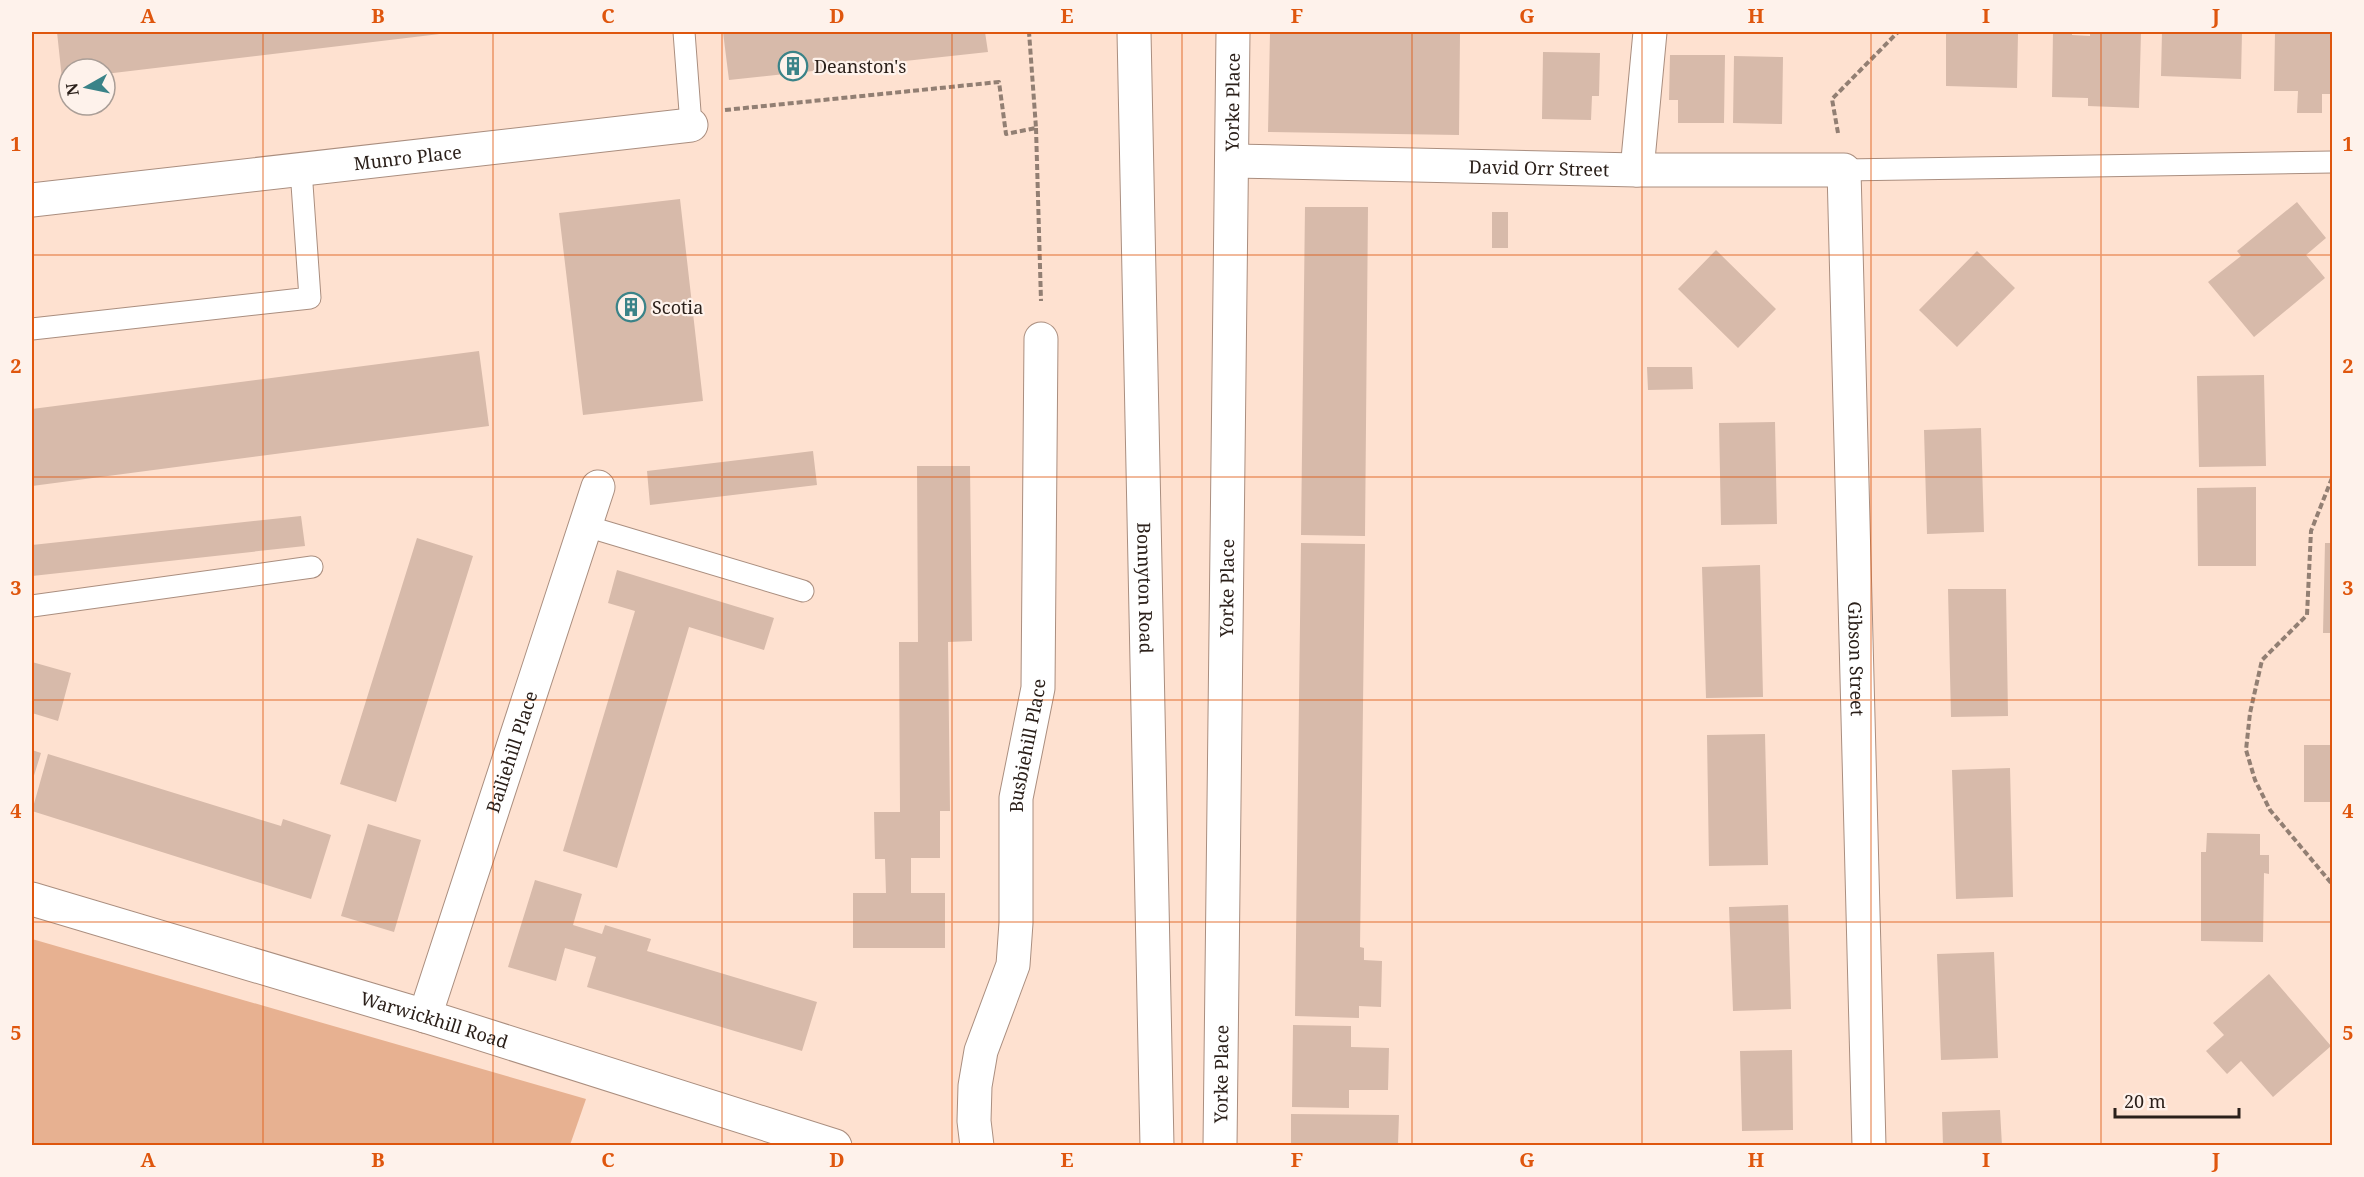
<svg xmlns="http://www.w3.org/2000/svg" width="2364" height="1177" font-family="'Noto Serif',serif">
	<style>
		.green { fill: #e7b191 }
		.building { fill: #d7baaa }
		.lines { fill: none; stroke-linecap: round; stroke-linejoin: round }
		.lane-casing { stroke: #aa8e7f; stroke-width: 23 }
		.street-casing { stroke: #aa8e7f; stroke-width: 35 }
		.secondary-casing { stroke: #aa8e7f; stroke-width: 35 }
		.path { stroke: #927f73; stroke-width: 4; stroke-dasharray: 6 3; stroke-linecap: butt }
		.lane { stroke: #fff; stroke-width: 21 }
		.street { stroke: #fff; stroke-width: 33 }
		.secondary { stroke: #fff; stroke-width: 33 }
		.grid { fill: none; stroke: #df560d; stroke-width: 1.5; stroke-opacity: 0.55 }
		.labels { text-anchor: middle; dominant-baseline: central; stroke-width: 4.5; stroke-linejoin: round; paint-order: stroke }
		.poi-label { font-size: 18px; fill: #2b201a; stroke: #fef2eb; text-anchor: start }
		.street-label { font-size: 18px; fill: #2b201a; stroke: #fef2eb }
		.neatline { fill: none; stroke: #df560d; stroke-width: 2 }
		.grid-label { font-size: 20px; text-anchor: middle; font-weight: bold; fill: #df560d }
	</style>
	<rect width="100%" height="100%" fill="#fee1d0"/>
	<path class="green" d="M 32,939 L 586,1099 L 570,1145 L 32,1145 Z"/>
	<path class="building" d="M 57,32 L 448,32 L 448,33 L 105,74 L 105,69 L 69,69 L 69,79 L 62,79 Z
		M 723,32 L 985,32 L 988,52 L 729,80 Z
		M 1270,32 L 1460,34 L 1459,135 L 1268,132 Z
		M 1946,32 L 2018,32 L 2017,88 L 1946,86 Z
		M 2053,32 L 2072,32 L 2072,35 L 2090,36 L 2090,32 L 2141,32 L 2139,108 L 2088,106 L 2088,98 L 2052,97 Z
		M 2162,32 L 2242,32 L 2241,79 L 2161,76 Z
		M 2275,32 L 2332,32 L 2332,94 L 2322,94 L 2322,113 L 2297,113 L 2298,91 L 2274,91 Z
		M 1543,52 L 1600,53 L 1599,96 L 1592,96 L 1591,120 L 1542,119 Z
		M 1670,55 L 1725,55 L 1724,123 L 1678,123 L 1678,100 L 1669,100 Z
		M 1734,56 L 1783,57 L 1782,124 L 1733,123 Z
		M 680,199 L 703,401 L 583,415 L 559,213 Z
		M 2297,202 L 2326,238 L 2306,255 L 2325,278 L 2254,337 L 2208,282 L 2241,256 L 2237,251 Z
		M 1305,207 L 1368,207 L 1365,536 L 1301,535 Z
		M 1492,212 L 1508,212 L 1508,248 L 1492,248 Z
		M 1716,250 L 1776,309 L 1738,348 L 1678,289 Z
		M 1977,251 L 2015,288 L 1957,347 L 1919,310 Z
		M 479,351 L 489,426 L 32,486 L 32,409 Z
		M 1647,367 L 1692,367 L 1693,389 L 1648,390 Z
		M 2264,375 L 2266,466 L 2199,467 L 2197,376 Z
		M 1775,422 L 1777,524 L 1721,525 L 1719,423 Z
		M 1981,428 L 1984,532 L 1927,534 L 1924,430 Z
		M 813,451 L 817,485 L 650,505 L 647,471 Z
		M 917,466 L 970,466 L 972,641 L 948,642 L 950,811 L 940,811 L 940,858 L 911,858 L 911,893 L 945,893 L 945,948 L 853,948 L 853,893 L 886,893 L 885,859 L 875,859 L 874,812 L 900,812 L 899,642 L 918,642 Z
		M 2256,487 L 2256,566 L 2198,566 L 2197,488 Z
		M 301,516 L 305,546 L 32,576 L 32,545 Z
		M 417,538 L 473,556 L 396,802 L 340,784 Z
		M 1301,543 L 1365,544 L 1360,947 L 1364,948 L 1364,960 L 1382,961 L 1381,1007 L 1359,1006 L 1359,1018 L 1295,1016 Z
		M 2325,543 L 2332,543 L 2332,633 L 2323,633 Z
		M 1760,565 L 1763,697 L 1706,698 L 1702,567 Z
		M 617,570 L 774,618 L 764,650 L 689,627 L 617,868 L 563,851 L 635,611 L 608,603 Z
		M 1948,589 L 2006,589 L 2008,716 L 1951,717 Z
		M 32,662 L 71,673 L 58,721 L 32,713 Z
		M 1765,734 L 1768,865 L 1709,866 L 1707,735 Z
		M 2304,745 L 2332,745 L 2332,802 L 2304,802 Z
		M 32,750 L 41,753 L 32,782 Z
		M 48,754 L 281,826 L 283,819 L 331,835 L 311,899 L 32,811 Z
		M 2010,768 L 2013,897 L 1956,899 L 1952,770 Z
		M 368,824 L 421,840 L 394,932 L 341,916 Z
		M 2207,833 L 2260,834 L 2260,855 L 2269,855 L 2269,874 L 2264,873 L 2263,942 L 2201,941 L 2201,852 L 2206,852 Z
		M 535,880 L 582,894 L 573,925 L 602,934 L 605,925 L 651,939 L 647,951 L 817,1002 L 802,1051 L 587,987 L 596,957 L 565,948 L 556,981 L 508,967 Z
		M 1788,905 L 1791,1009 L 1733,1011 L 1729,907 Z
		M 1994,952 L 1998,1058 L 1941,1060 L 1937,954 Z
		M 2269,974 L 2331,1046 L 2273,1097 L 2241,1061 L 2227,1074 L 2206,1051 L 2224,1035 L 2213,1023 Z
		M 1293,1025 L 1351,1026 L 1351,1047 L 1389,1048 L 1388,1090 L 1349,1090 L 1349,1108 L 1292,1107 Z
		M 1792,1050 L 1793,1130 L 1742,1131 L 1740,1051 Z
		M 2000,1110 L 2002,1146 L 1943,1146 L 1942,1112 Z
		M 1291,1114 L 1399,1115 L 1398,1144 L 1291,1146 Z"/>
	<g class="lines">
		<g class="lane-casing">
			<path id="lane" d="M 684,32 L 691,125
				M 1844,170 L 2332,162
				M 32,329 L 310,298 L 301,170
				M 586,526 L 803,591
				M 32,606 L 312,567"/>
		</g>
		<g class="street-casing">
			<g id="street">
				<path id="s1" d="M 1233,161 L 1637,170 L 1844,170 L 1869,1146"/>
				<path d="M 1637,170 L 1650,32"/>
				<path id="s2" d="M 32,200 L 691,125"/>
				<path id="s3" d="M 32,899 L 425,1016 L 835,1146"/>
				<path id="s4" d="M 425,1016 L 598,487"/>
				<path id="s5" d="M 977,1146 L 974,1121 L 975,1086 L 981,1051 L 1013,965 L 1016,923 L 1016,798 L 1038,688 L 1041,339"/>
				<path id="s6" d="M 1220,1146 L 1233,32"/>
			</g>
		</g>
		<g class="secondary-casing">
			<g id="secondary">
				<path id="s7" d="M 1134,32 L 1157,1146"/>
			</g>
		</g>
		<path class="path" d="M 725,110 L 999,82 L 1006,134 L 1036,128 L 1029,32
			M 1036,128 L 1041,301
			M 1838,133 L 1832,99 L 1898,32
			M 2332,478 L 2311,531 L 2307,615 L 2262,660 L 2250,713 L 2246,750 L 2255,780 L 2270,810 L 2332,884"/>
		<use href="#lane" class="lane"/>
		<use href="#street" class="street"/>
		<use href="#secondary" class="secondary"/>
	</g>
	<path class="grid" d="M 263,32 L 263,1146M 493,32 L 493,1146M 722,32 L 722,1146M 952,32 L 952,1146M 1182,32 L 1182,1146M 1412,32 L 1412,1146M 1642,32 L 1642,1146M 1871,32 L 1871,1146M 2101,32 L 2101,1146M 32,255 L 2332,255M 32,477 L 2332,477M 32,700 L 2332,700M 32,922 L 2332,922"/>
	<defs>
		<g id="building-ring" transform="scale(1.5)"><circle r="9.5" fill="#fef2eb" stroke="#3a8388" stroke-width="1.5"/><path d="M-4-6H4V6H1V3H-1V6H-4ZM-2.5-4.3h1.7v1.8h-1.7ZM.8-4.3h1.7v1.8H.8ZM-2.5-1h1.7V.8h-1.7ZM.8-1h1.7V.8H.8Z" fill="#3a8388"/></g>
	</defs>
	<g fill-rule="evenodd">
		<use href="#building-ring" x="793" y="66"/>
		<use href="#building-ring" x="631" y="307"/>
	</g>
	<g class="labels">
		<g class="poi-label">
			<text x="814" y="66">Deanston's</text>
			<text x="652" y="307">Scotia</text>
		</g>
		<g class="street-label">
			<text stroke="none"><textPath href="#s6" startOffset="1044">Yorke Place</textPath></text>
			<text stroke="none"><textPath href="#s2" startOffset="378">Munro Place</textPath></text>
			<text stroke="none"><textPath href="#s1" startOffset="306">David Orr Street</textPath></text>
			<text stroke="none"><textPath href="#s7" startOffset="556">Bonnyton Road</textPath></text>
			<text stroke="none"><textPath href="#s6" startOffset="558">Yorke Place</textPath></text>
			<text stroke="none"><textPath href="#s1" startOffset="1100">Gibson Street</textPath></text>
			<text stroke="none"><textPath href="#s5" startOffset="408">Busbiehill Place</textPath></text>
			<text stroke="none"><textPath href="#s4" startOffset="278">Bailiehill Place</textPath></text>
			<text stroke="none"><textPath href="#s3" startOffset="420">Warwickhill Road</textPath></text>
			<text stroke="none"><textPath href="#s6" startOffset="72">Yorke Place</textPath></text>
		</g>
	</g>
	<rect width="2364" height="1177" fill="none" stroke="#fef2eb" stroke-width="66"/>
	<g transform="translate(87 87) rotate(261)"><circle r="28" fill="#fef2eb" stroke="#aa9e97" stroke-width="1.5"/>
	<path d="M0-4.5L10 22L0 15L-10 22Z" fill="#3a8388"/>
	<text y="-9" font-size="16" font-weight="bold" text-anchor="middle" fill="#2b201a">N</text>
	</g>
	<path d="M2115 1108v9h124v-9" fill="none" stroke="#2b201a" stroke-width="3"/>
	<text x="2124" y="1108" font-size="18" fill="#2b201a" stroke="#fef2eb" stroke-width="4.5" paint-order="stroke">20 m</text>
	<rect x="33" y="33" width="2298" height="1111" class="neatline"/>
	<g class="grid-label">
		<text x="148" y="23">A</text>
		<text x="378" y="23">B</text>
		<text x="608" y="23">C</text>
		<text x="837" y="23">D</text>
		<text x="1067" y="23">E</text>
		<text x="1297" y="23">F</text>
		<text x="1527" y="23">G</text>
		<text x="1756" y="23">H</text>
		<text x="1986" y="23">I</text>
		<text x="2216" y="23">J</text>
		<text x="16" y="151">1</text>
		<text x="2348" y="151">1</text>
		<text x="16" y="373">2</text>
		<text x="2348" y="373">2</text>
		<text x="16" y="595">3</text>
		<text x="2348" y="595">3</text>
		<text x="16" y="818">4</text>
		<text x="2348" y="818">4</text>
		<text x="16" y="1040">5</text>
		<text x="2348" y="1040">5</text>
		<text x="148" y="1167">A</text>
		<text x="378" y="1167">B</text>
		<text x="608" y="1167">C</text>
		<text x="837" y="1167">D</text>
		<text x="1067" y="1167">E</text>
		<text x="1297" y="1167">F</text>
		<text x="1527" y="1167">G</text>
		<text x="1756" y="1167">H</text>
		<text x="1986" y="1167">I</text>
		<text x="2216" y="1167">J</text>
	</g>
</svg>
